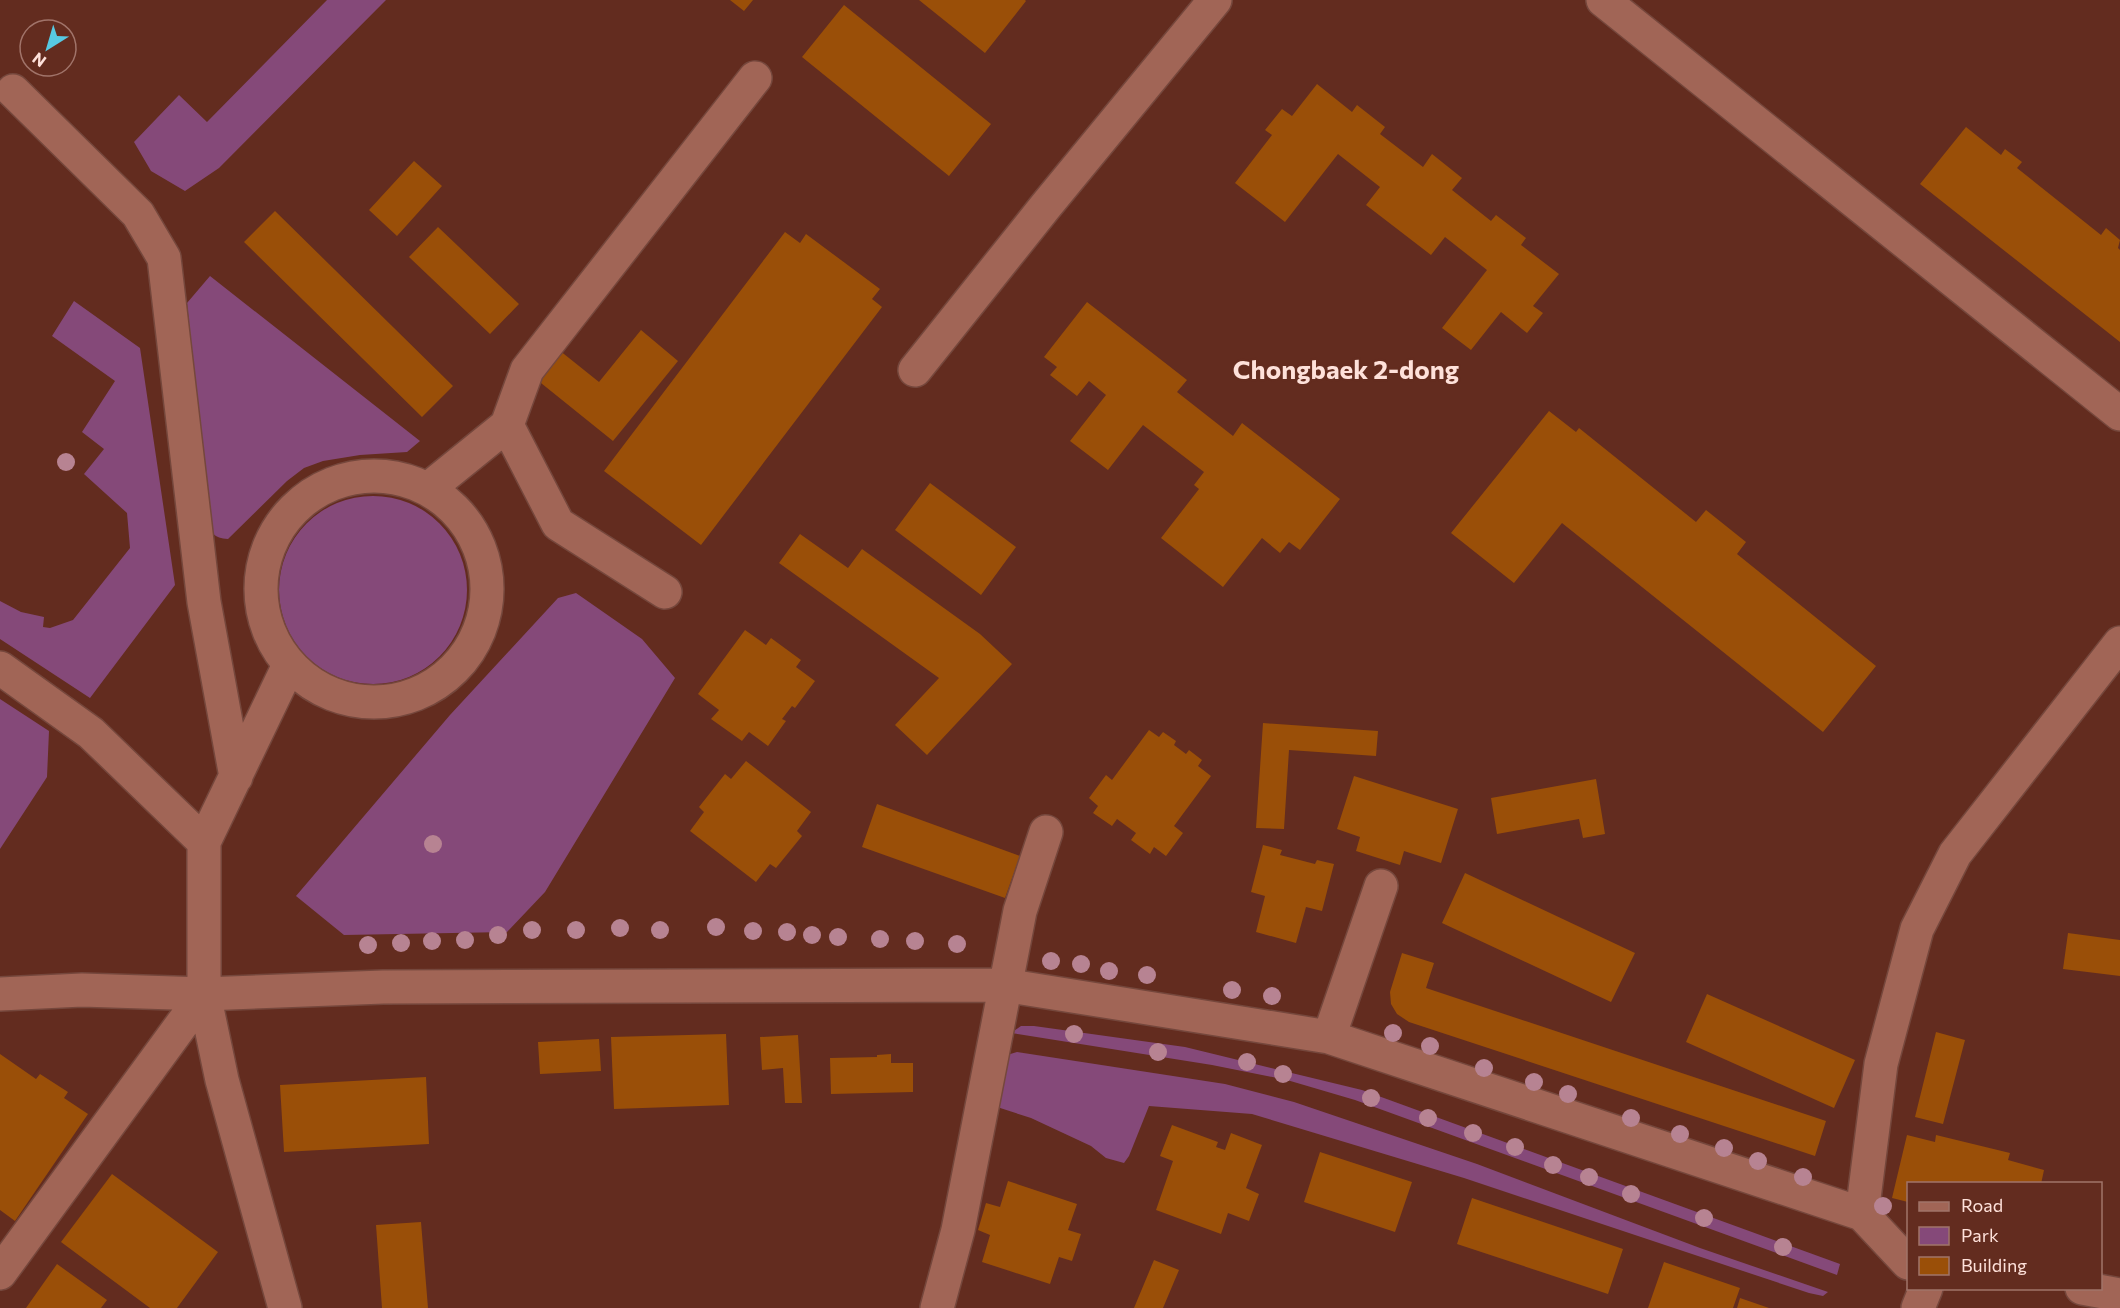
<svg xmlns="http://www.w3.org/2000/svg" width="2120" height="1308" font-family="Commissioner,sans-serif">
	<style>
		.green { fill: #854979 }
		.building { fill: #9a4f08 }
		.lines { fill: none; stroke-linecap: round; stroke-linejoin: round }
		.minor-casing { stroke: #75473c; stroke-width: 36 }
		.minor { stroke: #a16556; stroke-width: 33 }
		.tree { fill: #b78392 }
		.labels { text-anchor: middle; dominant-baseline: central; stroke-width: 4.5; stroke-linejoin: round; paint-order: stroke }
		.quarter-label { font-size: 26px; font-weight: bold; fill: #fee1da; stroke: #632c1f }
	</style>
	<rect width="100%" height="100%" fill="#632c1f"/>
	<path class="green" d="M 327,0 L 386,0 L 219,168 L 185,191 L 151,171 L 134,142 L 179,95 L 207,122 Z
		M 210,276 L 420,441 L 407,452 L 360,455 L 323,461 L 304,468 L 287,481 L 228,539 C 214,538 210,533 208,519 L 187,303 Z
		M 74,301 L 140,348 L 175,585 L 90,698 L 0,639 L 0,601 L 21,612 L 44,617 L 43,627 L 50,628 L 73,620 L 130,548 L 127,513 L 84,474 L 104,449 L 82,432 L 115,381 L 52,336 Z
		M279 590a94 94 0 1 1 188 0a94 94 0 1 1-188 0Z
		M 576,593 L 642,639 L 675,678 L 545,892 L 507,932 L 344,935 L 296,896 L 450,715 L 558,598 Z
		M 0,699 L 49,731 L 47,777 L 0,849 Z
		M 1021,1026 L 1034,1026 L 1185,1047 L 1362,1090 L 1840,1264 L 1837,1275 L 1355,1100 L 1287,1080 L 1212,1065 L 1011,1033 Z
		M 1017,1052 L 1225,1084 L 1294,1102 L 1477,1164 L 1700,1248 L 1828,1292 L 1823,1296 L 1809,1293 L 1464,1178 L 1252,1114 L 1149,1106 L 1129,1156 L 1124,1163 L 1106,1158 L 1091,1146 L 1031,1118 L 994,1106 L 1007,1055 Z"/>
	<path class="building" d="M 730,0 L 753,0 L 744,11 Z
		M 919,0 L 1025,0 L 1026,1 L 985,53 Z
		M 844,5 L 991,124 L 949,176 L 802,57 Z
		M 1317,84 L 1352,112 L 1357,105 L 1385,127 L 1380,134 L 1423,167 L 1432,154 L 1462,178 L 1452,190 L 1491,221 L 1496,215 L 1526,238 L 1521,245 L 1559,274 L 1533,306 L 1543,313 L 1527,333 L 1501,312 L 1471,350 L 1442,328 L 1487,270 L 1445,237 L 1431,255 L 1366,205 L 1380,187 L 1338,154 L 1285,222 L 1235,183 L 1272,135 L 1265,130 L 1282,109 L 1292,116 Z
		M 1966,127 L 2001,155 L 2005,149 L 2022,162 L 2017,168 L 2101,235 L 2106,228 L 2120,240 L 2118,248 L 2120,250 L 2120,342 L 1920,184 Z
		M 414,161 L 442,186 L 397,236 L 369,210 Z
		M 275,211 L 453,386 L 422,417 L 244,242 Z
		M 438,227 L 519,304 L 490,334 L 409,257 Z
		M 785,232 L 800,243 L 806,234 L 880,289 L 872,299 L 882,307 L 701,545 L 604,471 Z
		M 1087,302 L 1187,380 L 1177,392 L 1233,436 L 1242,423 L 1340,499 L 1300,550 L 1289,542 L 1280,553 L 1262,538 L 1223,587 L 1161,538 L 1199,489 L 1194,485 L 1204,472 L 1143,425 L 1108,470 L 1070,441 L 1106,395 L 1089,381 L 1077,396 L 1050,375 L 1057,367 L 1044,357 Z
		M 641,330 L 678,361 L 613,441 L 536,379 L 559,350 L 599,382 Z
		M 1549,411 L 1576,432 L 1579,428 L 1696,522 L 1706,510 L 1746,542 L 1737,554 L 1876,666 L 1823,732 L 1562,523 L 1514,583 L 1451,533 Z
		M 930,483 L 1016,547 L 981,595 L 895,530 Z
		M 800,534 L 848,568 L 862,549 L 980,634 L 1012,664 L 927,755 L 895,725 L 939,678 L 779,563 Z
		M 745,630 L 766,645 L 771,638 L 801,660 L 796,667 L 815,681 L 795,708 L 792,706 L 782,719 L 786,721 L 768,746 L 749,732 L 742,741 L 711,719 L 719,710 L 698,694 Z
		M 1263,723 L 1378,731 L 1376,756 L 1289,750 L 1284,829 L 1256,828 Z
		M 1149,730 L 1159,737 L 1163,732 L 1176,741 L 1174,745 L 1186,754 L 1189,750 L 1202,760 L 1198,766 L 1211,776 L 1174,826 L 1183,833 L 1166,856 L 1154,847 L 1150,854 L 1131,840 L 1136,833 L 1117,819 L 1112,826 L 1093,813 L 1098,806 L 1089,798 L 1106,775 L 1112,780 Z
		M 746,761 L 811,812 L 797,831 L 802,836 L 776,868 L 770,864 L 756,882 L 690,831 L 704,812 L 699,807 L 725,774 L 731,779 Z
		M 1354,776 L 1458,809 L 1441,863 L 1404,851 L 1400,865 L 1356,851 L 1360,837 L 1337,829 Z
		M 1596,779 L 1605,834 L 1583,838 L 1579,819 L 1497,834 L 1491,798 Z
		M 877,804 L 1020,856 L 1005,898 L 862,847 Z
		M 1263,845 L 1282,850 L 1280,855 L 1315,864 L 1317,860 L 1334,864 L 1322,911 L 1306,907 L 1296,943 L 1256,932 L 1265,896 L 1251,892 Z
		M 1465,873 L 1635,953 L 1611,1002 L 1442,923 Z
		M 2068,933 L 2120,940 L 2120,976 L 2063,969 Z
		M 1402,953 L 1434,963 L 1426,988 L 1826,1121 L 1815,1156 L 1409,1022 L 1397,1014 L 1391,1004 L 1390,992 Z
		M 1707,994 L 1855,1060 L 1834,1108 L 1686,1042 Z
		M 1936,1032 L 1965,1040 L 1943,1124 L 1915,1117 Z
		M 726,1034 L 729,1105 L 614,1109 L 611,1037 Z
		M 798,1035 L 802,1103 L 785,1103 L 783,1068 L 762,1070 L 760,1037 Z
		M 599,1039 L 601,1071 L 540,1074 L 538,1042 Z
		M 0,1054 L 36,1079 L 40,1074 L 68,1092 L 64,1098 L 88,1114 L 15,1221 L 0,1210 Z
		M 891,1054 L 891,1063 L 913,1063 L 913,1092 L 831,1094 L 830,1058 L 877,1057 L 877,1055 Z
		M 426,1077 L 429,1144 L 284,1152 L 280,1085 Z
		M 1172,1125 L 1218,1142 L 1216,1147 L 1225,1150 L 1231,1133 L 1262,1145 L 1246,1188 L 1259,1194 L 1249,1221 L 1228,1213 L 1221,1234 L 1156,1210 L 1173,1161 L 1160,1156 Z
		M 1907,1135 L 1935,1142 L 1936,1135 L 2010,1153 L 2008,1160 L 2044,1170 L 2041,1184 L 1908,1184 L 1908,1202 L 1892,1198 Z
		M 1320,1152 L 1412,1182 L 1395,1232 L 1304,1202 Z
		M 112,1174 L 218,1252 L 177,1308 L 150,1308 L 61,1242 Z
		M 1008,1181 L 1077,1204 L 1068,1230 L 1081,1234 L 1072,1261 L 1059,1257 L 1050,1284 L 982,1262 L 990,1235 L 978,1230 L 986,1203 L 1000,1207 Z
		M 1472,1198 L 1623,1249 L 1608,1294 L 1457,1244 Z
		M 421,1222 L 428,1308 L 382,1308 L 376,1225 Z
		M 1154,1260 L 1179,1270 L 1163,1308 L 1134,1308 Z
		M 1664,1262 L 1740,1288 L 1733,1308 L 1648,1308 Z
		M 57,1264 L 107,1300 L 101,1308 L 26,1308 Z
		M 1740,1298 L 1769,1308 L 1737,1308 Z"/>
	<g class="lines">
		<g class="minor-casing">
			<path id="minor" d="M 1603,0 L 2120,414
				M 13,91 L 138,214 L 164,258 L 204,602 L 236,777
				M 915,370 L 1045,207 L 1215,0
				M 507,425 L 558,524 L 665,592
				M261 589a113 113 0 1 1 226 0a113 113 0 1 1-226 0Z
				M 428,489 L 507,425 L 527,370 L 755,78
				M 0,668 L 91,733 L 204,842
				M 0,994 L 82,990 L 204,994 L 383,987 L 1004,985 L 1329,1037 L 1862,1214 L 1908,1263
				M 1329,1037 L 1381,886
				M 1862,1214 L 1881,1064 L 1917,929 L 1955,854 L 2120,643
				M 0,1273 L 204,994
				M 2082,1288 L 2120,1295
				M 285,1308 L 222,1080 L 204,994 L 204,842 L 289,665
				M 937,1308 L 958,1230 L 1020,911 L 1046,832
				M 1918,1308 L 1926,1288"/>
		</g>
		<use href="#minor" class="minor"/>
	</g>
	<g class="tree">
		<circle cx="66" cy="462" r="9"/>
		<circle cx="433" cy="844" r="9"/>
		<circle cx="716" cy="927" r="9"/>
		<circle cx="620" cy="928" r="9"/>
		<circle cx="532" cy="930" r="9"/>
		<circle cx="576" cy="930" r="9"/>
		<circle cx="660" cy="930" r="9"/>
		<circle cx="753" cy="931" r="9"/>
		<circle cx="787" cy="932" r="9"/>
		<circle cx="498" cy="935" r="9"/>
		<circle cx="812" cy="935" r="9"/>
		<circle cx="838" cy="937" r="9"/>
		<circle cx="880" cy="939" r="9"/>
		<circle cx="465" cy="940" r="9"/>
		<circle cx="432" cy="941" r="9"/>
		<circle cx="915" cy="941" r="9"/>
		<circle cx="401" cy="943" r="9"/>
		<circle cx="957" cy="944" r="9"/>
		<circle cx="368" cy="945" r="9"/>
		<circle cx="1051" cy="961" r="9"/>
		<circle cx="1081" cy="964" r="9"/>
		<circle cx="1109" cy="971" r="9"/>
		<circle cx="1147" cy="975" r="9"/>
		<circle cx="1232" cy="990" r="9"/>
		<circle cx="1272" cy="996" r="9"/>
		<circle cx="1393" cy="1033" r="9"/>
		<circle cx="1074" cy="1034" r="9"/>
		<circle cx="1430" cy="1046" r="9"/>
		<circle cx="1158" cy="1052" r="9"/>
		<circle cx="1247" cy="1062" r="9"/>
		<circle cx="1484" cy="1068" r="9"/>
		<circle cx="1283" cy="1074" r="9"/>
		<circle cx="1534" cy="1082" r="9"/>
		<circle cx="1568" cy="1094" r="9"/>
		<circle cx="1371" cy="1098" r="9"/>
		<circle cx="1428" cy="1118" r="9"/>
		<circle cx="1631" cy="1118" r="9"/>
		<circle cx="1473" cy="1133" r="9"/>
		<circle cx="1680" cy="1134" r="9"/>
		<circle cx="1515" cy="1147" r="9"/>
		<circle cx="1724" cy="1148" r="9"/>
		<circle cx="1758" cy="1161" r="9"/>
		<circle cx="1553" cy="1165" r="9"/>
		<circle cx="1589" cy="1177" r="9"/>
		<circle cx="1803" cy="1177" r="9"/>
		<circle cx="1631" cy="1194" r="9"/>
		<circle cx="1883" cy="1206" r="9"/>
		<circle cx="1704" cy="1218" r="9"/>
		<circle cx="1783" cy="1247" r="9"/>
	</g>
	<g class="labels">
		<g class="quarter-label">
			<text x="1346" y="368">Chongbaek 2-dong</text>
		</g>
	</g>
	<rect x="1907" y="1182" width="195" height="108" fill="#632c1f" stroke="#a1746a" stroke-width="1.5"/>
	<rect x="1919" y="1202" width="30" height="9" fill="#a16556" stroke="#a1746a" stroke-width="1.5"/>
	<text x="1961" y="1212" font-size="18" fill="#fee1da">Road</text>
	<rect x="1919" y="1227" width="30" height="18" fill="#854979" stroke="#a1746a" stroke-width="1.5"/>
	<text x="1961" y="1242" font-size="18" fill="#fee1da">Park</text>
	<rect x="1919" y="1257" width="30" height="18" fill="#9a4f08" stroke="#a1746a" stroke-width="1.5"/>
	<text x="1961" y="1272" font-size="18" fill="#fee1da">Building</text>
	<g transform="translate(48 48) rotate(217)"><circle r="28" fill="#632c1f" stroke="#a1746a" stroke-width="1.5"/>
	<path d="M0-4.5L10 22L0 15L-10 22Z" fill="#57c9e2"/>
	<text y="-9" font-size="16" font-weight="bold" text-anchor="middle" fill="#fee1da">N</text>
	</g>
</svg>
